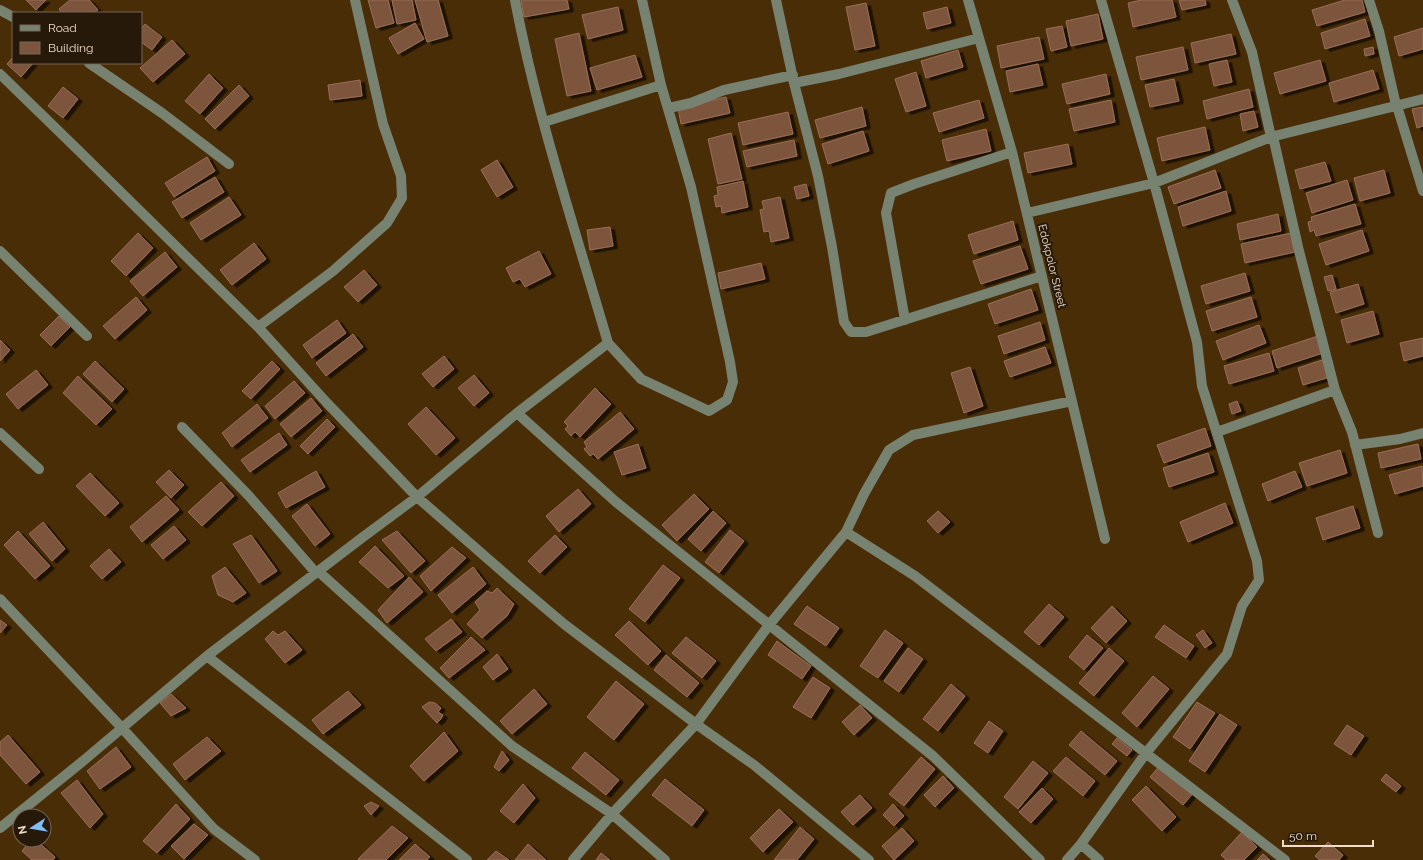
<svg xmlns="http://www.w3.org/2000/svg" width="1423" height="860" font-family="Raleway,sans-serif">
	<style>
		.building { fill: #7d543d; stroke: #9a6f57; filter: url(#shadow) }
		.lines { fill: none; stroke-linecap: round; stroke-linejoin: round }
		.minor { stroke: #788270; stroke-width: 10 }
		.labels { text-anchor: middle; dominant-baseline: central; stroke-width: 4; stroke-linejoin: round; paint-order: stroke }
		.street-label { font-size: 11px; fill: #efddc9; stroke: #26190a }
	</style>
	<defs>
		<filter id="shadow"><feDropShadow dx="4.5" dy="2.5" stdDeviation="0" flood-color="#0009"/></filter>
	</defs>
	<rect width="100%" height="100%" fill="#492d07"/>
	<path class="building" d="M 26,0 L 46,0 L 36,10 Z
		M 70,0 L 89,0 L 98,10 L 94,13 L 62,13 L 59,9 Z
		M 368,0 L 388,0 L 394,23 L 376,28 Z
		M 392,0 L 412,0 L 416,20 L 397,24 Z
		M 415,0 L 438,0 L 448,36 L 427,42 Z
		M 521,0 L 567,0 L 569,9 L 524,17 Z
		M 1141,0 L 1172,0 L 1176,17 L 1133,27 L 1128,3 Z
		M 1179,0 L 1205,0 L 1206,5 L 1182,10 Z
		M 1345,0 L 1362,0 L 1365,12 L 1317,26 L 1312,10 Z
		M 866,3 L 875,46 L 855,50 L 846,7 Z
		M 618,7 L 623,30 L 588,39 L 582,15 Z
		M 947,7 L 951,23 L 927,29 L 923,13 Z
		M 1098,14 L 1103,39 L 1071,46 L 1066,21 Z
		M 1365,19 L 1370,36 L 1325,49 L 1321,33 Z
		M 415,23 L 424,39 L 398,54 L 389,38 Z
		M 145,24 L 162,37 L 152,50 L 141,42 L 141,29 Z
		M 1062,26 L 1067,47 L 1051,51 L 1046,29 Z
		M 1423,28 L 1423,49 L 1399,56 L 1394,37 Z
		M 579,33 L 591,91 L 567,96 L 555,39 Z
		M 1231,34 L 1236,54 L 1195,63 L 1191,43 Z
		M 1039,37 L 1044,59 L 1001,68 L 997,46 Z
		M 172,40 L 185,54 L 153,82 L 140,68 Z
		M 1183,47 L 1188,70 L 1141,80 L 1136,57 Z
		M 1373,47 L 1374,54 L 1365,56 L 1364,49 Z
		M 958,50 L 963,67 L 926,78 L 921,61 Z
		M 635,55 L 642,77 L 597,90 L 590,68 Z
		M 13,57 L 13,63 L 33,63 L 21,77 L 7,64 Z
		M 1227,60 L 1232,82 L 1214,86 L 1209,64 Z
		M 1320,60 L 1326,81 L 1280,94 L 1274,73 Z
		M 1038,64 L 1043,85 L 1010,92 L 1006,71 Z
		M 1373,70 L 1379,89 L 1334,102 L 1329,83 Z
		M 916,72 L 926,106 L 906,112 L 895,79 Z
		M 209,74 L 223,88 L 200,114 L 185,101 Z
		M 1106,74 L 1110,94 L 1067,104 L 1062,84 Z
		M 1174,79 L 1179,101 L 1150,107 L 1145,85 Z
		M 360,80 L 362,96 L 330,100 L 328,85 Z
		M 239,85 L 249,96 L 215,129 L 205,119 Z
		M 63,87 L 78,99 L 63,118 L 48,106 Z
		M 1249,89 L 1253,107 L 1207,119 L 1203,101 Z
		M 726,97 L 730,113 L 681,124 L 678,108 Z
		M 979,100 L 984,118 L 939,132 L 933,113 Z
		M 1111,100 L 1115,122 L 1074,131 L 1069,109 Z
		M 862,107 L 866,126 L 820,138 L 815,120 Z
		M 1423,107 L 1423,126 L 1417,128 L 1412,109 Z
		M 1254,111 L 1258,127 L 1243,131 L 1240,114 Z
		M 788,112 L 793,134 L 743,145 L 738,123 Z
		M 1205,127 L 1210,150 L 1162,161 L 1157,138 Z
		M 986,129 L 991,151 L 947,161 L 942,140 Z
		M 863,131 L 869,151 L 828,164 L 822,144 Z
		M 731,133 L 742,179 L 718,184 L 708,139 Z
		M 794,140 L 797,156 L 747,167 L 743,151 Z
		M 1068,144 L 1072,164 L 1028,173 L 1024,153 Z
		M 207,157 L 215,171 L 174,197 L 165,183 Z
		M 497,160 L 513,187 L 497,197 L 481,170 Z
		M 1325,162 L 1331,181 L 1300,189 L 1295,170 Z
		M 1215,170 L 1221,188 L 1174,204 L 1168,187 Z
		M 1384,170 L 1390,193 L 1360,201 L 1354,178 Z
		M 215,177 L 224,192 L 182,218 L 172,202 Z
		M 1347,180 L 1353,200 L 1312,213 L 1306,193 Z
		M 743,181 L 748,207 L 722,213 L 721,206 L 716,207 L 714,196 L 718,195 L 717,187 Z
		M 806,184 L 809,196 L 797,199 L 794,187 Z
		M 1226,191 L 1231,211 L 1183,226 L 1178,207 Z
		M 229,197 L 241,215 L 201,240 L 190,223 Z
		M 780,197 L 789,238 L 771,242 L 769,231 L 764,232 L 760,210 L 764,209 L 762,201 Z
		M 1355,204 L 1361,224 L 1316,236 L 1314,230 L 1310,232 L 1308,222 L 1312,221 L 1311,217 Z
		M 1278,214 L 1281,231 L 1240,240 L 1237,224 Z
		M 1013,221 L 1018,240 L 974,254 L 968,235 Z
		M 610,227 L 613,246 L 590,250 L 587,230 Z
		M 1362,230 L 1369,251 L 1326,265 L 1319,244 Z
		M 138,233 L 153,248 L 126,276 L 111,261 Z
		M 1291,233 L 1295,252 L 1245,263 L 1241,244 Z
		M 254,243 L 266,259 L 232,285 L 220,270 Z
		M 1020,246 L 1028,269 L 981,284 L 973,261 Z
		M 539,251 L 551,274 L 525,287 L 520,279 L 513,282 L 506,268 Z
		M 165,252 L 177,267 L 143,296 L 130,281 Z
		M 761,263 L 765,279 L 721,289 L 718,273 Z
		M 364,270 L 377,285 L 358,302 L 344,287 Z
		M 1245,273 L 1250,291 L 1206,304 L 1201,286 Z
		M 1332,275 L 1336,289 L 1328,291 L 1324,277 Z
		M 1358,284 L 1364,304 L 1336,313 L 1330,292 Z
		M 1031,289 L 1038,310 L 995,324 L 988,304 Z
		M 136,297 L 147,310 L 115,339 L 103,326 Z
		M 1251,297 L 1257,317 L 1212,331 L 1206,311 Z
		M 1373,311 L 1379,334 L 1347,343 L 1341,320 Z
		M 59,316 L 70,327 L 51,346 L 40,335 Z
		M 337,320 L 346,333 L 312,358 L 303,345 Z
		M 1040,322 L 1045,340 L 1004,354 L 998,336 Z
		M 1259,325 L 1266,343 L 1223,360 L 1216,341 Z
		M 353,334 L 363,347 L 326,376 L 316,363 Z
		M 1318,336 L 1323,353 L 1277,368 L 1272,351 Z
		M 1423,338 L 1423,356 L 1404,361 L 1400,343 Z
		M 0,340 L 10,350 L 0,361 Z
		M 1045,347 L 1051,363 L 1010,377 L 1004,361 Z
		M 1269,353 L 1274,371 L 1229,384 L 1224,366 Z
		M 444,356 L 454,369 L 433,387 L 422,374 Z
		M 1325,359 L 1330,377 L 1303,385 L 1298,368 Z
		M 95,361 L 124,389 L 112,402 L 83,374 Z
		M 272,361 L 280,369 L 251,399 L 242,391 Z
		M 970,367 L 983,406 L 964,413 L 951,373 Z
		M 36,370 L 48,385 L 18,409 L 6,394 Z
		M 474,375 L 489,393 L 474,406 L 458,388 Z
		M 78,376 L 112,409 L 96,425 L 63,393 Z
		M 294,381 L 305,393 L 275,419 L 265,406 Z
		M 595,388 L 611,404 L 580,437 L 575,432 L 571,436 L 565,429 L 568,426 L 564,422 Z
		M 311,398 L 322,411 L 291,437 L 280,424 Z
		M 1237,401 L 1241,411 L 1232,414 L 1229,404 Z
		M 257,404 L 268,418 L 232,447 L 222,433 Z
		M 426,407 L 455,438 L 436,455 L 408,424 Z
		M 620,412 L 634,429 L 598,459 L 593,454 L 590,456 L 584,449 L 587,447 L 584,442 Z
		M 327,419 L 335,427 L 308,454 L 300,446 Z
		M 1205,428 L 1211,446 L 1164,463 L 1157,445 Z
		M 279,433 L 287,445 L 250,472 L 241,460 Z
		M 638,444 L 646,468 L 622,475 L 614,452 Z
		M 1418,444 L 1421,459 L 1381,468 L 1378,453 Z
		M 1340,450 L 1347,473 L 1307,486 L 1299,463 Z
		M 1208,453 L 1214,472 L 1169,487 L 1163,468 Z
		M 1422,466 L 1423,486 L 1395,494 L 1389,475 Z
		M 169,470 L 184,485 L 171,498 L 156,482 Z
		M 316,471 L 325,487 L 286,508 L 278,493 Z
		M 1295,471 L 1302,487 L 1268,501 L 1262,484 Z
		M 90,473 L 119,503 L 105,516 L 76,486 Z
		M 221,482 L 234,496 L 202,526 L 188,512 Z
		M 578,489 L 591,504 L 559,532 L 546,516 Z
		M 694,494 L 709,509 L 677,541 L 662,525 Z
		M 166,496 L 179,510 L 142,542 L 130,527 Z
		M 1225,503 L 1233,523 L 1188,542 L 1180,522 Z
		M 307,504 L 330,534 L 315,546 L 292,516 Z
		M 1353,506 L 1360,528 L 1323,540 L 1316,518 Z
		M 713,511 L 726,523 L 701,551 L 688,539 Z
		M 938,511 L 950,522 L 938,533 L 927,521 Z
		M 43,522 L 65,549 L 52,561 L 29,534 Z
		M 174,526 L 186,540 L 163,559 L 151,545 Z
		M 730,530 L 744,541 L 719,573 L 705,562 Z
		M 18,531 L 50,566 L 35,579 L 4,545 Z
		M 397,531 L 425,561 L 411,573 L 382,540 Z
		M 251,535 L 277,571 L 259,583 L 233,544 Z
		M 555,535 L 567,547 L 540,573 L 528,561 Z
		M 375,546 L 404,576 L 388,588 L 359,562 Z
		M 452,547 L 466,558 L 431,591 L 420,576 Z
		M 109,549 L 121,562 L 102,579 L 90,566 Z
		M 663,565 L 680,578 L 645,622 L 629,609 Z
		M 225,567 L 246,593 L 233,602 L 218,595 L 212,576 Z
		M 473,567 L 486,584 L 452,613 L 438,595 Z
		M 409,577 L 423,592 L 387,623 L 378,610 Z
		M 497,588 L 514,604 L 507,616 L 482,638 L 467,624 L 480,610 L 475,602 L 487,591 L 492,593 Z
		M 1049,604 L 1064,617 L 1039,645 L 1024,632 Z
		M 807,606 L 839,628 L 826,646 L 794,624 Z
		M 1112,606 L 1127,621 L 1106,643 L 1091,628 Z
		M 451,619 L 462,632 L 436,651 L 425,639 Z
		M 0,620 L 7,625 L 0,633 Z
		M 629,621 L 661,651 L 648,665 L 615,635 Z
		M 1164,625 L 1194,646 L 1186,658 L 1155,637 Z
		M 885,630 L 903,643 L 878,678 L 860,666 Z
		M 1203,630 L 1212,643 L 1205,648 L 1196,635 Z
		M 273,631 L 278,635 L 285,631 L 302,650 L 285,663 L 265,639 Z
		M 1087,635 L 1103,648 L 1084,670 L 1069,657 Z
		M 471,637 L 485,650 L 449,678 L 440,668 Z
		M 686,637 L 716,661 L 702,678 L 672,653 Z
		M 777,641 L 811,666 L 802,679 L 768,655 Z
		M 908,648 L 923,659 L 899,692 L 884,681 Z
		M 1109,648 L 1124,661 L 1094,696 L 1079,683 Z
		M 497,654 L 508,669 L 493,680 L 483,667 Z
		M 666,655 L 699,683 L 687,697 L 654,670 Z
		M 1153,676 L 1169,689 L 1137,727 L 1122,713 Z
		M 813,677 L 830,688 L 811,718 L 793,707 Z
		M 616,681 L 644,704 L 614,740 L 587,717 Z
		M 951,684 L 965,696 L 938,731 L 923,719 Z
		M 534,689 L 547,704 L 512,734 L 500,721 Z
		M 348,691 L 361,705 L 323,734 L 312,720 Z
		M 171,694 L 186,708 L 171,716 L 160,703 Z
		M 429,702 L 435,703 L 441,708 L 438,712 L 443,715 L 441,719 L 437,723 L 422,707 Z
		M 1197,702 L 1215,713 L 1190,749 L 1173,737 Z
		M 860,705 L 872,718 L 854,735 L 842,722 Z
		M 1220,714 L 1237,725 L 1205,772 L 1189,761 Z
		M 989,721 L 1003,731 L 988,753 L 974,743 Z
		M 1347,725 L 1364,736 L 1351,755 L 1334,744 Z
		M 1081,731 L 1117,761 L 1105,775 L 1069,745 Z
		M 444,732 L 458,751 L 424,781 L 410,766 Z
		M 8,735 L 40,772 L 26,784 L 0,755 L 0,742 Z
		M 207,737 L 221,751 L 185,780 L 173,764 Z
		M 1117,738 L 1132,750 L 1127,756 L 1112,744 Z
		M 116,747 L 131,767 L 100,789 L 87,771 Z
		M 502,751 L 509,760 L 499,771 L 494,767 Z
		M 585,752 L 619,780 L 606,795 L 572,768 Z
		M 921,757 L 935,769 L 904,806 L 889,794 Z
		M 1066,757 L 1095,781 L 1083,796 L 1053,771 Z
		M 1033,761 L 1048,773 L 1018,809 L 1004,797 Z
		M 1162,763 L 1195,791 L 1183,805 L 1150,777 Z
		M 1386,774 L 1401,786 L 1396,792 L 1381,780 Z
		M 943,776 L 954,788 L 935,807 L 924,795 Z
		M 665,779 L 704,810 L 692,826 L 652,795 Z
		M 77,780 L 103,814 L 90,828 L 61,793 Z
		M 523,784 L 535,798 L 514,823 L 500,811 Z
		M 1146,786 L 1176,817 L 1162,831 L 1132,800 Z
		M 1042,788 L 1053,799 L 1031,823 L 1019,812 Z
		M 860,795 L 872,808 L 853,825 L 841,812 Z
		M 371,802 L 379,806 L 371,815 L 364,806 Z
		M 176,804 L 190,819 L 157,853 L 143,841 Z
		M 893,804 L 904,816 L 894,826 L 883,815 Z
		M 779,809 L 793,822 L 763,852 L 750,838 Z
		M 194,824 L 208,835 L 184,859 L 171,846 Z
		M 392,826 L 408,838 L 386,860 L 359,860 L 358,859 Z
		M 800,827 L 814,839 L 797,860 L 774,860 Z
		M 902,828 L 914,841 L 894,860 L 882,846 Z
		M 1242,832 L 1257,847 L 1244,860 L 1226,860 L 1221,855 Z
		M 31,840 L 36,840 L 55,857 L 53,860 L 32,860 L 22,851 Z
		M 1328,842 L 1343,855 L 1339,860 L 1320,860 L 1315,856 Z
		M 415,844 L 430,857 L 427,860 L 399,860 Z
		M 528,844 L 546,860 L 515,860 Z
		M 496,851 L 509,860 L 487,860 Z
		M 601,853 L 610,860 L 596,860 Z
		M 1263,854 L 1270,860 L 1257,860 Z"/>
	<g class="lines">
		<path class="minor" d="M 355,0 L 383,124 L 401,176 L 402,198 L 387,223 L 333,271 L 258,327 L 327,403 L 417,497 L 512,580 L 564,624 L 696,724 L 754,765 L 869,860
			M 515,0 C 537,116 575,229 608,343
			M 776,0 L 794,83 L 818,176 L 832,247 L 844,322 L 851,332 L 866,332 L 1042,276
			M 968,0 L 1012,152 L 1105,539
			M 1232,0 L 1252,52 L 1271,137 L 1274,141 L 1299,251 L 1335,390 L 1352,432 L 1378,533
			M 1369,0 L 1379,31 L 1396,105
			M 0,10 L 13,17
			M 89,63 L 162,113 L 229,164
			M 0,74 L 76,148 L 258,327
			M 794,83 L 839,74 L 979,38
			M 1397,106 L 1423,191
			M 669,108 L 691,103 L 724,90 L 793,75
			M 544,122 L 661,85
			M 1027,213 L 1154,183 L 1271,137 L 1423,99
			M 0,251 L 87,336
			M 905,320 L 886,213 L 891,193 L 914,184 L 1012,152
			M 517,413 L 616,502 L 933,756 L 1040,860
			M 182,427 L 249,496 L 316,573
			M 1217,432 L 1335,390
			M 0,433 L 39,469
			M 1355,445 L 1400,439 L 1423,433
			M 846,532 L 915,576 L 1285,860
			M 318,571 L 512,746 L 612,814 L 665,860
			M 0,599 L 122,728 L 214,829 L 255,860
			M 207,656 L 467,860
			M 0,828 L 83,761 L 207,656 L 363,537 L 417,497 L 517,413 L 608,343 L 641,379 L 709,411 L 727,400 L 733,382 L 730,362 L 691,187 L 661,85 L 642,0
			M 1081,844 L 1099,860
			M 573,860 L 612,814 L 696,724 L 769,625 L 846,532 L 864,494 L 889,450 L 913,435 L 1072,401
			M 1067,860 L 1081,844 L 1146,753 L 1227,654 L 1242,606 L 1259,580 L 1257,561 L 1202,386 L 1197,342 L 1154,183 L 1101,0"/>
	</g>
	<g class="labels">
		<g class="street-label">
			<text transform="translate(1052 266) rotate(76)">Edokpolor Street</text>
		</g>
	</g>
	<rect x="12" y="12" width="130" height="52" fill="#26190a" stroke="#766756"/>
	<rect x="20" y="25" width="20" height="6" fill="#788270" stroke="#766756"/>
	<text x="48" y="32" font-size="12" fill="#efddc9">Road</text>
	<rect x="20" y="42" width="20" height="12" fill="#7d543d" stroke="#766756"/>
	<text x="48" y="52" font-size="12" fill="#efddc9">Building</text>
	<g transform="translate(32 828) rotate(258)"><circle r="19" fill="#26190a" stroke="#766756"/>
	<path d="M0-3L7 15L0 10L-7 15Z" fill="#80bdfa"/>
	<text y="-6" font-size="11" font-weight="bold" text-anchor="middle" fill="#efddc9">N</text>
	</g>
	<path d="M1283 840v6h90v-6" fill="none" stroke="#efddc9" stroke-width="2"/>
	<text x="1289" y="840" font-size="12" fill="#efddc9" stroke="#26190a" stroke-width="3" paint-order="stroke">50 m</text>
</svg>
